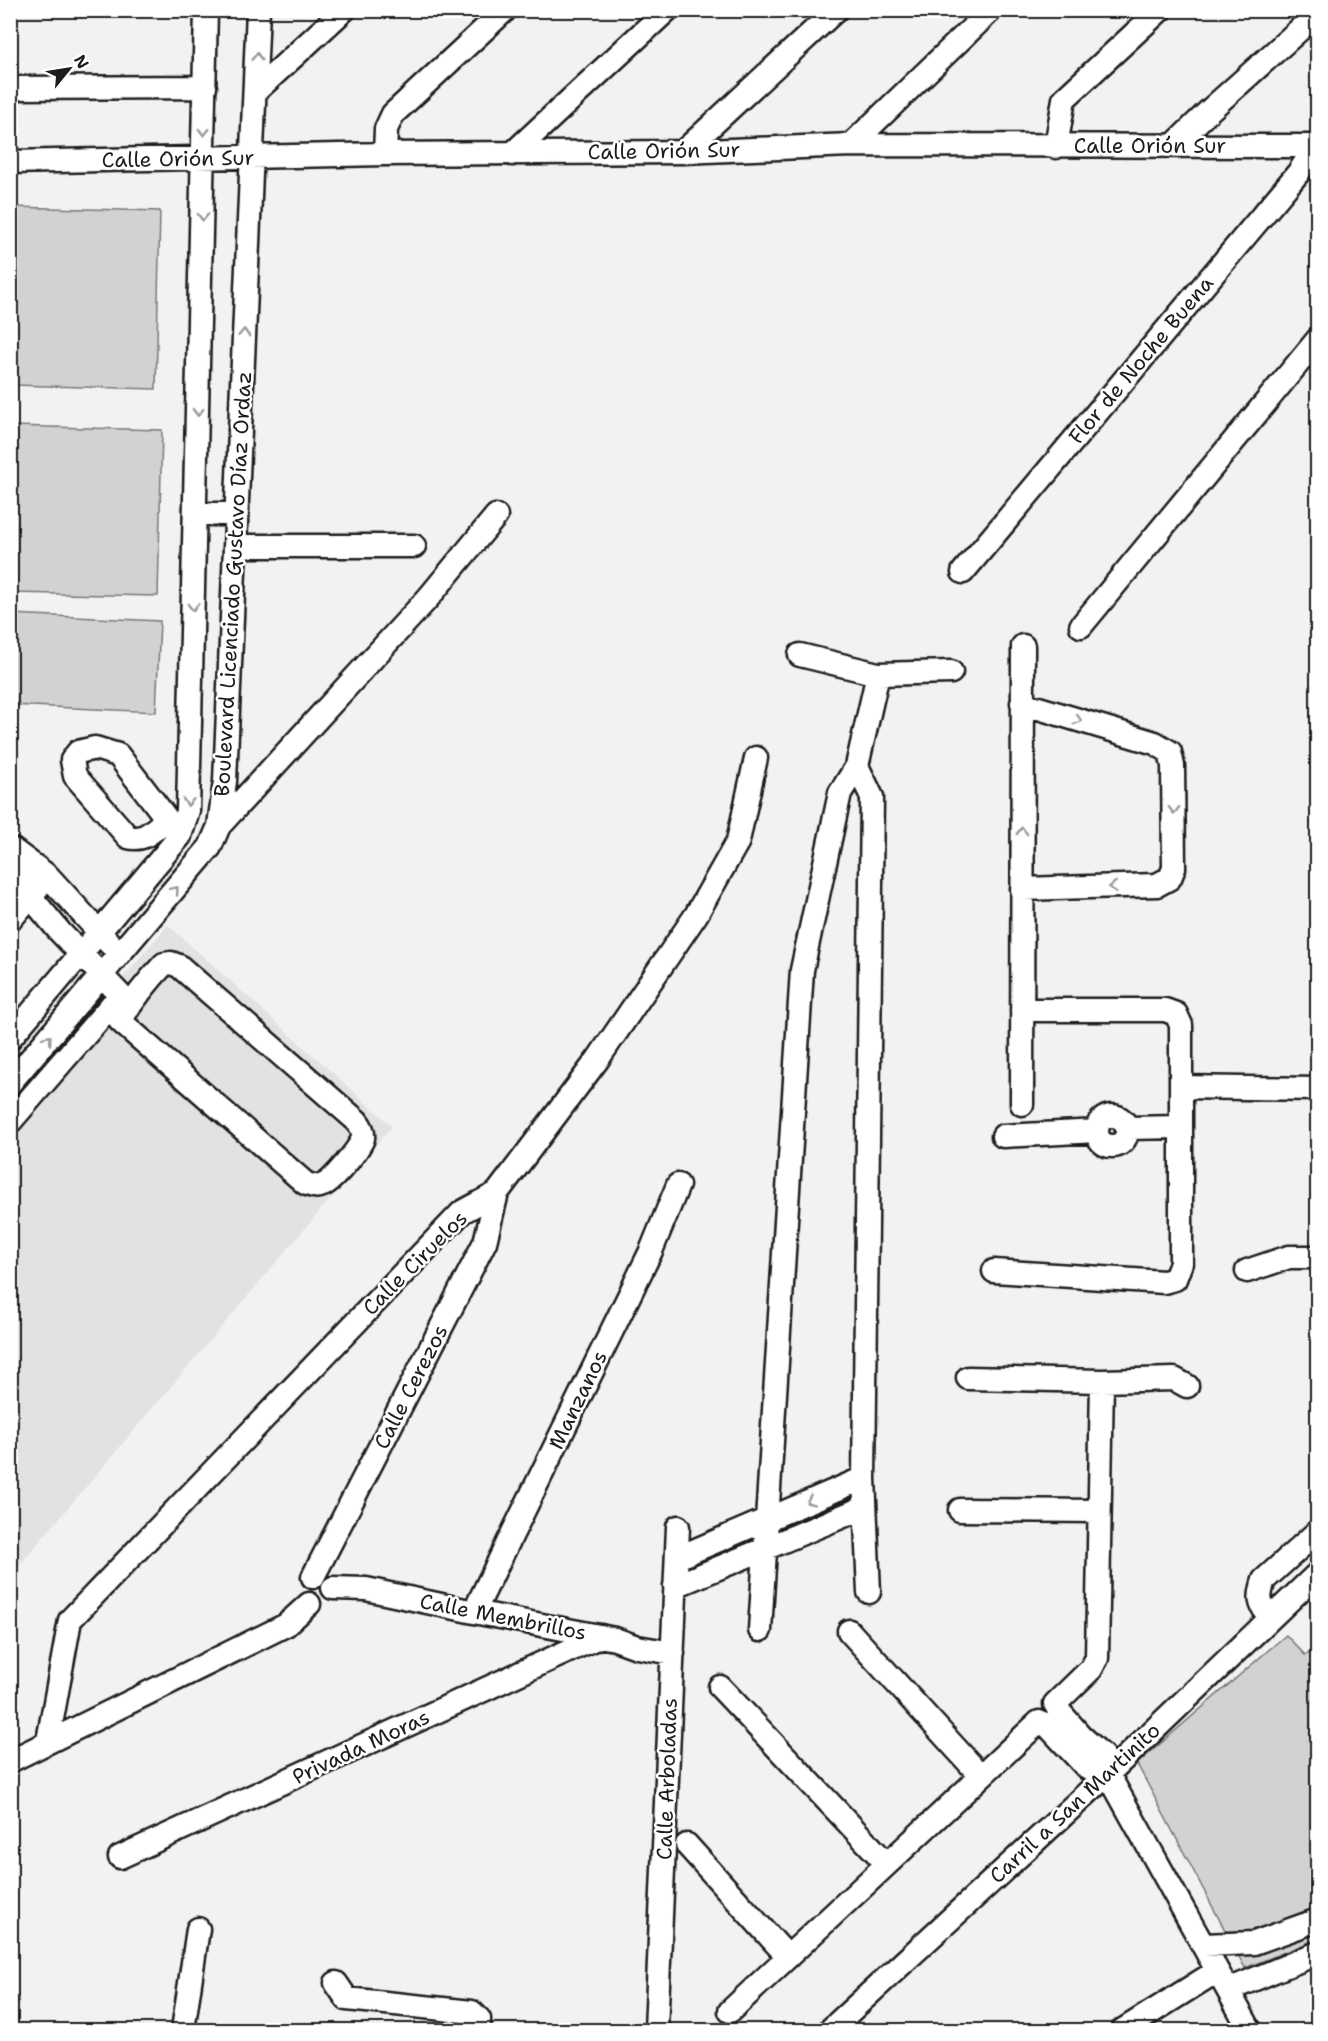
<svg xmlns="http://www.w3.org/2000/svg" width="1328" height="2041" font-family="'Shantell Sans',sans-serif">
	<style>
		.built { fill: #e2e2e2 }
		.green { fill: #d2d2d2; stroke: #777; stroke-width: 1.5 }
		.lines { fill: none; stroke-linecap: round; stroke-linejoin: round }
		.minor-casing { stroke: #1c1c1c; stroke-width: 27 }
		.minor { stroke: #fff; stroke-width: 22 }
		.oneway { stroke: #999 }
		.labels { text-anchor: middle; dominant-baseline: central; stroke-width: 5; stroke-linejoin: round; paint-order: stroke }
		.street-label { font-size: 21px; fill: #1c1c1c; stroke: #fff }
	</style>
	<rect width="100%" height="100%" fill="#f2f2f2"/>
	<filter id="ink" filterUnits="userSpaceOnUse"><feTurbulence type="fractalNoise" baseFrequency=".0167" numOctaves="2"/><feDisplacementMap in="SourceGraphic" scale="12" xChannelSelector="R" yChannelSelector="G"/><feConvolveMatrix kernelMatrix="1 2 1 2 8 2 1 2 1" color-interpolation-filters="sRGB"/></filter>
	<g filter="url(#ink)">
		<path class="built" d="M 168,925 L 392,1126 L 18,1567 L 11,1567 L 11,1108 Z"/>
		<path class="green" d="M 11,207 L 160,211 L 156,389 L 11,385 Z
			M 11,426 L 162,430 L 158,596 L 11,593 Z
			M 11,614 L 160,621 L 156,712 L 11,705 Z
			M 1286,1635 L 1305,1655 L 1317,1649 L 1317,1939 L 1245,1968 L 1137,1764 Z"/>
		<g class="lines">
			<g class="minor-casing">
				<path id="minor" d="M 10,88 L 205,87
					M 256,91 L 344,10
					M 851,145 L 991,10
					M 1174,145 L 1210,110 L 1318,13
					M 1056,147 L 1064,99 L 1160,10
					M 683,152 L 836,10
					M 385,154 L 386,129 L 393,114 L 505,10
					M 512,154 L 667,10
					M 10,162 L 385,154 L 683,152 L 851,145 L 1318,146
					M 195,514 L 237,514
					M 235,546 L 414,546
					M 963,572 L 1299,172 L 1316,146
					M 1081,626 L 1318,339
					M 800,655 L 878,674 L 951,672
					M 857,766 L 872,797 L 864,1478 L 869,1592
					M 167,819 C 154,829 145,842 128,837 L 75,776 L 72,760 L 78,752 L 95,748 L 118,755 L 180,836
					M 219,826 L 429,597 L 496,516
					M 13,850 L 30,896 L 60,932 L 130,1005
					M 13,850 L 48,876 L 110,944
					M 1022,889 L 1157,885 L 1170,878 L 1174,868 L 1173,766 L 1170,752 L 1155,743 L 1022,703
					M 10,920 L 39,886
					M 171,963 L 179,966 L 357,1121 C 361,1126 364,1131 363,1138 C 360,1148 333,1181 323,1185 C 317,1188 312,1186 305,1183 L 120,1021 C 133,1000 147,982 164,964 Z
					M 10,1038 L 180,836 L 188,811 L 206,10
					M 10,1083 L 210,847 L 219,826 L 225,781 L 258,10
					M 1181,1087 L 1318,1089
					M 1022,1104 L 1023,646
					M1097 1131a15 15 0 1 1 30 0a15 15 0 1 1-30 0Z
					M 10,1122 L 120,995
					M 1127,1128 L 1181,1127
					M 1003,1136 L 1097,1131
					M 994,1271 L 1164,1282 L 1175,1279 L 1181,1263 L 1181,1025 L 1176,1014 L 1165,1010 L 1022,1010
					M 1247,1271 L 1289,1257 L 1318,1257
					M 968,1378 L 1102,1381 L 1174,1379 L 1187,1386
					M 960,1510 L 1099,1511
					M 677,1558 L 864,1478
					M 313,1577 L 485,1242 L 497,1193
					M 675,1586 L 865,1507
					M 333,1588 L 366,1589 L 474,1612 L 615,1639 L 637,1647 L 673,1653
					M 474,1612 L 651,1251 L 678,1185
					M 1270,1618 C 1259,1604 1258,1598 1264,1580 L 1318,1531
					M 760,1630 L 802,970 L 840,793 L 857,766 L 878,674
					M 849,1631 L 981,1776
					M 720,1687 L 887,1864
					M 1055,1704 L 1091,1669 L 1097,1658 L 1102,1381
					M 1058,1710 L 1080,1735 L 1103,1756 L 1108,1774 L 1250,2030
					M 1047,1725 L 1087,1768 L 1108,1774
					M 48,1741 L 70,1620 L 462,1212 L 497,1193 L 598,1059 L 696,915 L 738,841 L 756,758
					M 10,1761 L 286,1625 L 309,1604
					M 687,1845 L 788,1957
					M 120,1857 L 601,1636
					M 1203,1945 L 1254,1943 L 1318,1920
					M 336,1983 L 347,1999 L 472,2012 L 479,2019 L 479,2030
					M 1228,1990 L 1318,1953
					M 730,2011 L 1039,1722
					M 183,2030 L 198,1929
					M 656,2030 L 678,1527
					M 830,2030 L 1108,1774 L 1318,1573
					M 1123,2030 L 1217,1971"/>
			</g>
			<use href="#minor" class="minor"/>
		</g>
		<defs><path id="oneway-chevron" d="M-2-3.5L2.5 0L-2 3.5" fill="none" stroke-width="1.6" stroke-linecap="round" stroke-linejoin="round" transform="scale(1.5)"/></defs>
		<g class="oneway">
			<use href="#oneway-chevron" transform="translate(257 57) rotate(-88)"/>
			<use href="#oneway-chevron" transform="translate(204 132) rotate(91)"/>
			<use href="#oneway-chevron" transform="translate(203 217) rotate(91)"/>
			<use href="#oneway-chevron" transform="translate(244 333) rotate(-88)"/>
			<use href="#oneway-chevron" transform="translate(198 412) rotate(91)"/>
			<use href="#oneway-chevron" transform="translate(193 607) rotate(91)"/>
			<use href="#oneway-chevron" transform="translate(1078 720) rotate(17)"/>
			<use href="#oneway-chevron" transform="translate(188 802) rotate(92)"/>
			<use href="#oneway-chevron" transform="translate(1174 810) rotate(89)"/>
			<use href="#oneway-chevron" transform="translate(1022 831) rotate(-90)"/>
			<use href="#oneway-chevron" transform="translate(1113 887) rotate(178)"/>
			<use href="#oneway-chevron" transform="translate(175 890) rotate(-50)"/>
			<use href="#oneway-chevron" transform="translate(48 1039) rotate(-50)"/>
			<use href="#oneway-chevron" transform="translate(810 1501) rotate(156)"/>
		</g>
	</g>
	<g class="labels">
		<g class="street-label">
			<text x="1150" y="146">Calle Orión Sur</text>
			<text transform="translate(664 151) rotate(-1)">Calle Orión Sur</text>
			<text transform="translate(178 159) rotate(-1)">Calle Orión Sur</text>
			<text transform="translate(1141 360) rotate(-50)">Flor de Noche Buena</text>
			<text transform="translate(233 584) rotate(-87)">Boulevard Licenciado Gustavo Díaz Ordaz</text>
			<text transform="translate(415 1263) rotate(-45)">Calle Ciruelos</text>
			<text transform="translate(411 1387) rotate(-63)">Calle Cerezos</text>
			<text transform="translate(578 1400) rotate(-64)">Manzanos</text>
			<text transform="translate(503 1617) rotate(11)">Calle Membrillos</text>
			<text transform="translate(361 1747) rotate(-25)">Privada Moras</text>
			<text transform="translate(667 1779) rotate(-88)">Calle Arboladas</text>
			<text transform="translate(1075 1803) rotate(-43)">Carril a San Martinito</text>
		</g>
	</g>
	<rect width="1328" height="2041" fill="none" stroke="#fff" stroke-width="36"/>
	<rect x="18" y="18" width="1292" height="2005" fill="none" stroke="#1c1c1c" stroke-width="2" filter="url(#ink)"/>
	<g transform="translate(69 69) rotate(60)" stroke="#ffffff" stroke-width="4.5" paint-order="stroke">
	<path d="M0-4.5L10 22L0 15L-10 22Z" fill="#1c1c1c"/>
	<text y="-9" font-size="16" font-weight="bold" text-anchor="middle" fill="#1c1c1c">N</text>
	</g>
</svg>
